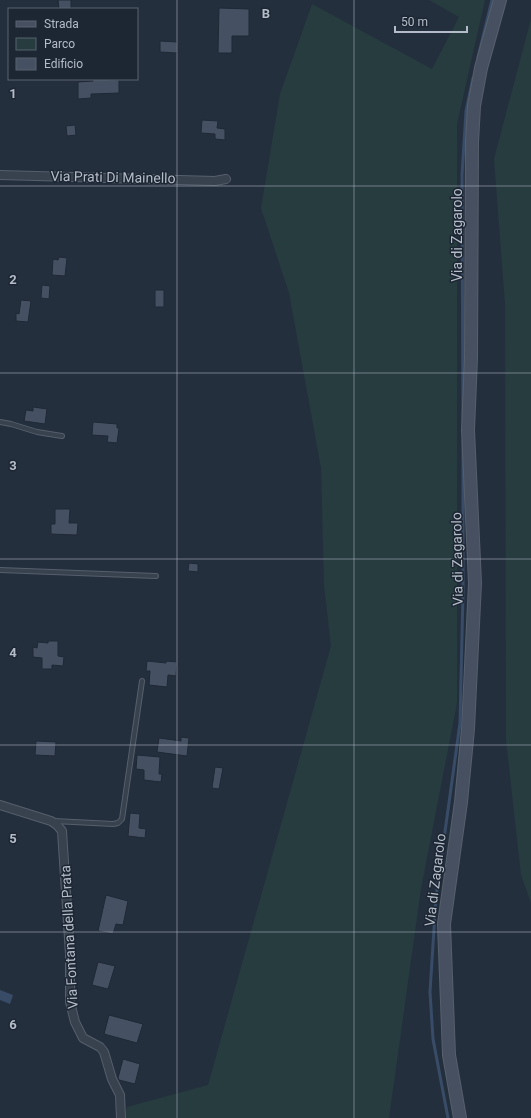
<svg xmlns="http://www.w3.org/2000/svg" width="531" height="1118" font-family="Roboto,sans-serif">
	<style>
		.green { fill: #263c3f }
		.water { fill: #394c67 }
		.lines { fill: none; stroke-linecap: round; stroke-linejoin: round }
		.stream { stroke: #394c67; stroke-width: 3 }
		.building { fill: #455162; stroke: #1f2835 }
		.lane-casing { stroke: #565f6c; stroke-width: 6 }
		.street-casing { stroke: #565f6c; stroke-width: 10 }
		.secondary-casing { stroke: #565f6c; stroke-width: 14 }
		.lane { stroke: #38414e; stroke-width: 4 }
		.street { stroke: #38414e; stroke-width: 8 }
		.secondary { stroke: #465061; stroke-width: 12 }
		.grid { fill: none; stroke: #b4bcc9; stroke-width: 1; stroke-opacity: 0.55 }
		.labels { text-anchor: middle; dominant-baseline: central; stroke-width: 3; stroke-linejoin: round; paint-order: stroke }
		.street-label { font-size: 14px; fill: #b4bcc9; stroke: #1d2633 }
		.grid-label { font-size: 13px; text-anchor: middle; font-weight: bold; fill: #b4bcc9; stroke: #1d2633; stroke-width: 3; stroke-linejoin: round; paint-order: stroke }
	</style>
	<rect width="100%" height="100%" fill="#242f3e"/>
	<path class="green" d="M 429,0 L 485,0 L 457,124 L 457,703 L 421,889 L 389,1118 L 125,1118 L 127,1107 L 208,1085 L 331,646 L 324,585 L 321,468 L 289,293 L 261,208 L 280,94 L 312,4 L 432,69 L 459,17 Z
		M 531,19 L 531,903 L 521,875 L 506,740 L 505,304 L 494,159 Z"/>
	<path class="water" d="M 0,990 L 13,995 L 10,1004 L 0,1000 Z"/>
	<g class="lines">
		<path class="stream" d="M 478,57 L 492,0
			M 463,420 L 462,175 L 466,111 L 473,78
			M 448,1118 L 433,1039 L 430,992 L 436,897 L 460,723 L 463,592 L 463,441"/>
	</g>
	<path class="building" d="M 58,0 L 71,0 L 71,9 L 59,9 Z
		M 219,8 L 249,9 L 249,36 L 232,36 L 232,53 L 218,53 Z
		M 160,41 L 177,42 L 177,53 L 160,52 Z
		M 93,79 L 119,80 L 119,93 L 91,94 L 91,98 L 78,99 L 78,82 L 93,81 Z
		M 202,120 L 218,121 L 217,128 L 225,129 L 225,140 L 215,139 L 215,134 L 201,133 Z
		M 75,125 L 76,135 L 67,136 L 66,126 Z
		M 59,257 L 67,258 L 65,276 L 52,275 L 53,259 L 58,260 Z
		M 42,285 L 50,286 L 49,299 L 41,298 Z
		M 155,290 L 164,290 L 164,307 L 155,307 Z
		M 21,300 L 31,301 L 28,322 L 16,321 L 16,313 L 19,314 Z
		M 33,407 L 47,409 L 45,424 L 24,421 L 26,410 L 33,411 Z
		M 93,422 L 117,424 L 117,428 L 119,428 L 117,443 L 107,442 L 108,436 L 92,435 Z
		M 55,509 L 70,509 L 69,523 L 78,523 L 77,535 L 51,534 L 51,524 L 55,524 Z
		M 189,563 L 198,564 L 198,572 L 188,571 Z
		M 48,641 L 58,641 L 58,656 L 64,657 L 63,666 L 52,665 L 52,669 L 42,669 L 42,658 L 33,657 L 33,647 L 37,648 L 38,642 L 48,643 Z
		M 147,661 L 166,663 L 166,661 L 177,662 L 176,676 L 168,675 L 167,687 L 149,685 L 150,671 L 146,671 Z
		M 181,737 L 189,738 L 187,756 L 157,752 L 159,738 L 181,741 Z
		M 36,741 L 56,742 L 55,756 L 35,755 Z
		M 137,755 L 160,757 L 159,774 L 162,774 L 161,782 L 144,780 L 144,770 L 136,769 Z
		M 215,767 L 223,768 L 219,789 L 212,788 Z
		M 130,813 L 140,814 L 139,828 L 146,829 L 145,838 L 128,836 Z
		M 106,895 L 128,901 L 123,925 L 116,924 L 113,934 L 98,931 Z
		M 98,962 L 115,966 L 108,989 L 92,985 Z
		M 109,1015 L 143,1024 L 137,1043 L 104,1034 Z
		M 123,1059 L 140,1064 L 135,1084 L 119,1080 L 118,1078 Z"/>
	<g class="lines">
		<g class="lane-casing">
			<path id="lane" d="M 0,422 L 11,424 L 37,432 L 62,436
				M 0,570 L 156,576
				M 54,821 L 113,824 L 118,823 L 122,819 L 142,681"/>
		</g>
		<g class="street-casing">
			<path id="street" d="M 0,175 L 215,181 L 226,179
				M 0,805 L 51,821 L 57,825 L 62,831 L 70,954 L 70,1002 L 75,1022 L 83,1038 L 100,1047 L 104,1052 L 112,1079 L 120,1095 L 121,1118"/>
		</g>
		<g class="secondary-casing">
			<path id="secondary" d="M 460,1118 L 449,1055 L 444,924 L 461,802 L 468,729 L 475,583 L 468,430 L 471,358 L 472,142 L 474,106 L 481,68 L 500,0"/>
		</g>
		<use href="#lane" class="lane"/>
		<use href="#street" class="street"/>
		<use href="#secondary" class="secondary"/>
	</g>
	<path class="grid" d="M 177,0 L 177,1118M 354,0 L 354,1118M 0,186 L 531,186M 0,373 L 531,373M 0,559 L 531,559M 0,745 L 531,745M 0,932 L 531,932"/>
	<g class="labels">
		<g class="street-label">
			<text transform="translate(113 177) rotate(1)">Via Prati Di Mainello</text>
			<text transform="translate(457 235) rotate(-90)">Via di Zagarolo</text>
			<text transform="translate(457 559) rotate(-91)">Via di Zagarolo</text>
			<text transform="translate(435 880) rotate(-83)">Via di Zagarolo</text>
			<text transform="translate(69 937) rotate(-93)">Via Fontana della Prata</text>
		</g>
	</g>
	<g class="grid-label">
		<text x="266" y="18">B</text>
		<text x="13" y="98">1</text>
		<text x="13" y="284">2</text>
		<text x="13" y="470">3</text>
		<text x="13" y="657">4</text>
		<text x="13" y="843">5</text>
		<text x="13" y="1029">6</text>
	</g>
	<rect x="8" y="8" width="130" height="72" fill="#1d2633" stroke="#59626f"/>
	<rect x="16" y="21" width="20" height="6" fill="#465061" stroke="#59626f"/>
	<text x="44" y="28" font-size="12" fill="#b4bcc9">Strada</text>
	<rect x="16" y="38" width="20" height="12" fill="#263c3f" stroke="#59626f"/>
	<text x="44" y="48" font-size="12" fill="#b4bcc9">Parco</text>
	<rect x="16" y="58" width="20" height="12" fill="#455162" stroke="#59626f"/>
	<text x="44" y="68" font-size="12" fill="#b4bcc9">Edificio</text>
	<path d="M395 26v6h72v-6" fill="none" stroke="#b4bcc9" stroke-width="2"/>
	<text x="401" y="26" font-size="12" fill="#b4bcc9" stroke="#1d2633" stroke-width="3" paint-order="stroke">50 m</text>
</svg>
